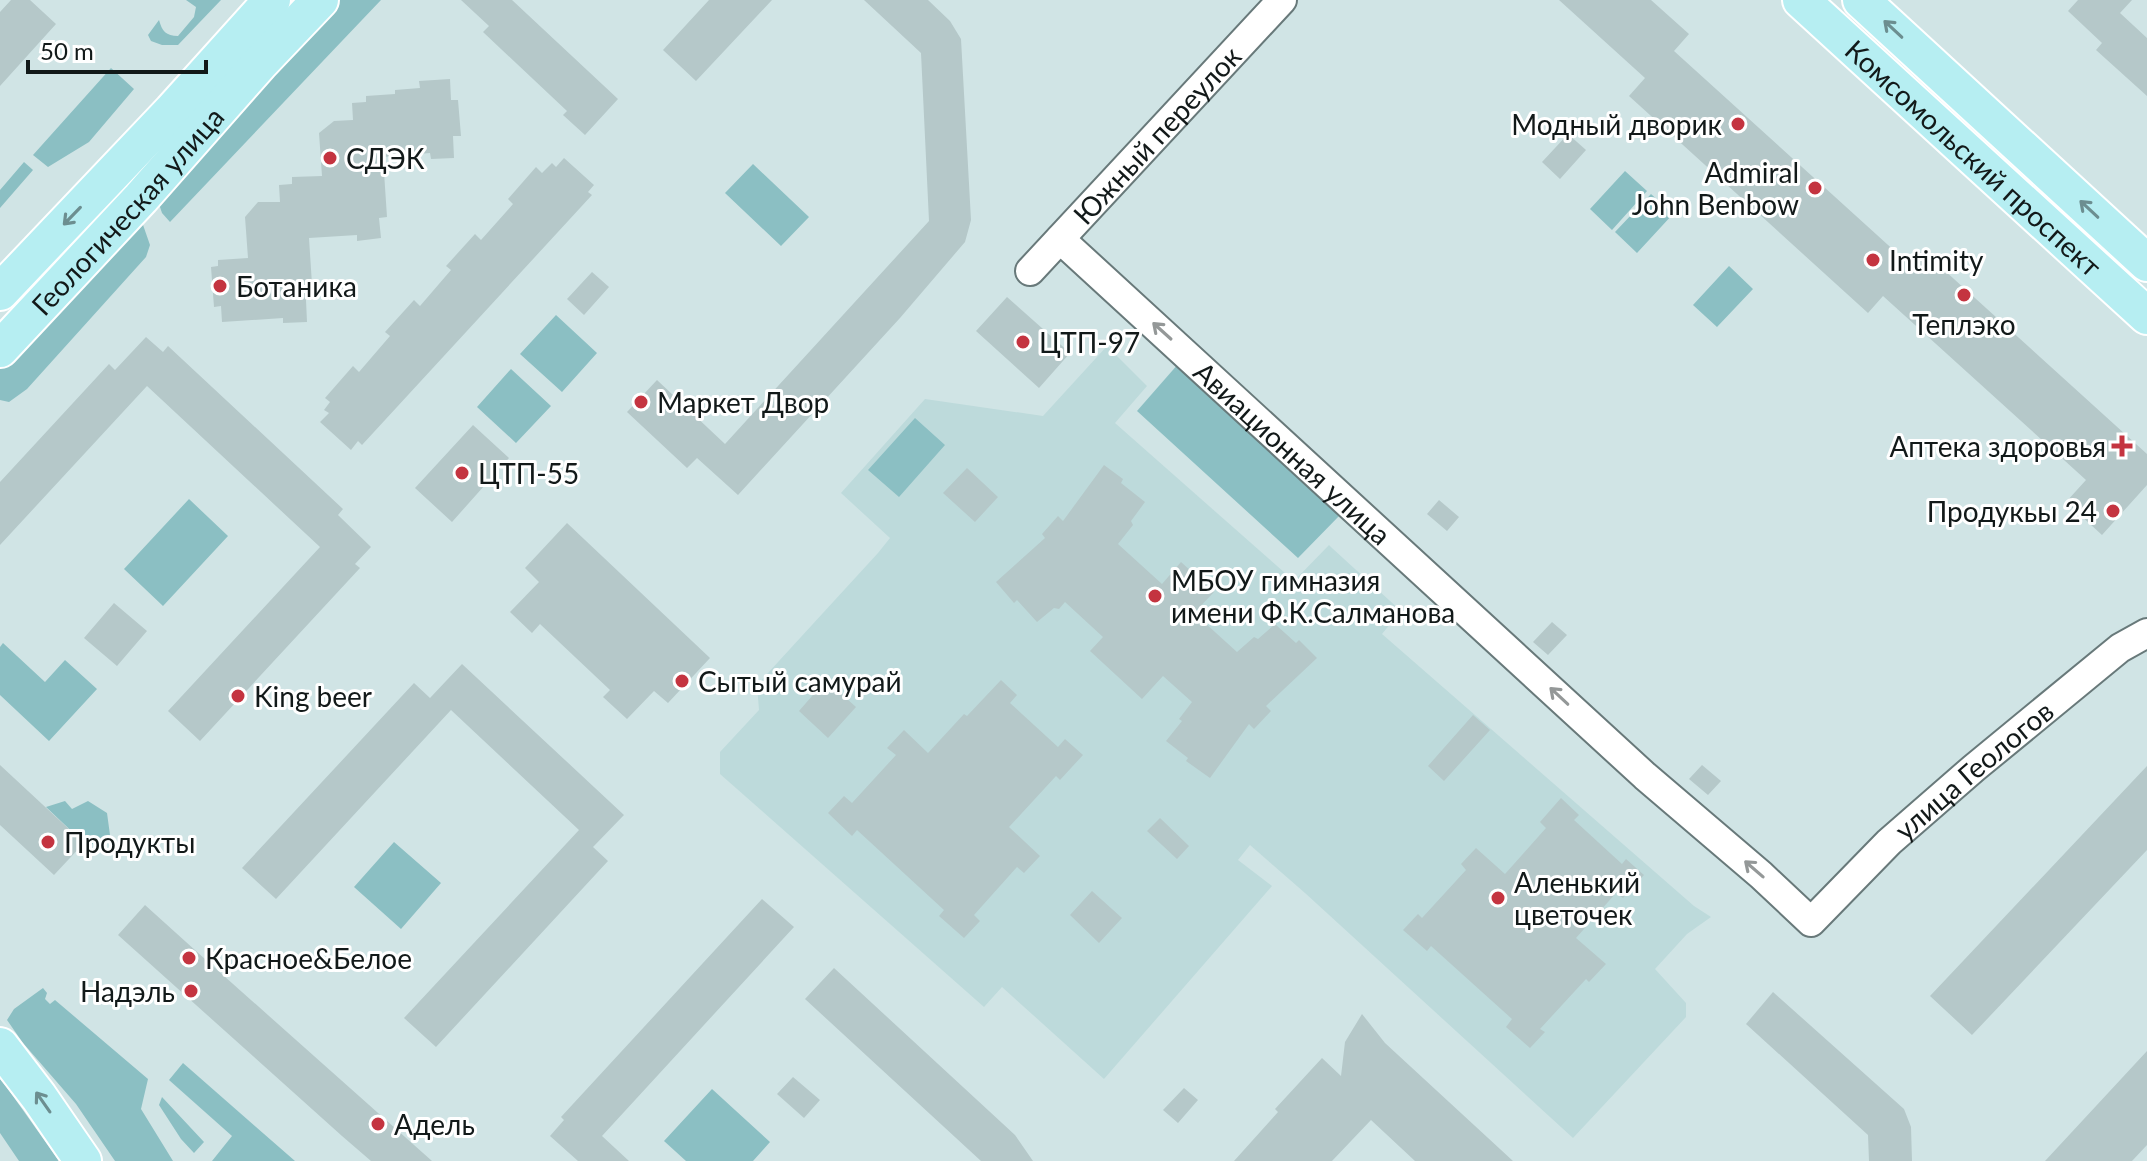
<svg xmlns="http://www.w3.org/2000/svg" width="2147" height="1161" font-family="Lato,sans-serif">
	<style>
		.built { fill: #bddadb }
		.green { fill: #8bbfc3 }
		.building { fill: #b5c8c9 }
		.lines { fill: none; stroke-linecap: round; stroke-linejoin: round }
		.minor-casing { stroke: #68797a; stroke-width: 32 }
		.major-casing { stroke: #fff; stroke-width: 40 }
		.minor { stroke: #fff; stroke-width: 28 }
		.major { stroke: #b6eef2; stroke-width: 36 }
		.oneway { stroke: #6c8e90 }
		.oneway2 { stroke: #949898 }
		.poi-dot { fill: #c43440; stroke: #fff; stroke-width: 3 }
		.labels { text-anchor: middle; dominant-baseline: central; stroke-width: 6; stroke-linejoin: round; paint-order: stroke }
		.poi-label { font-size: 28px; fill: #121919; stroke: #fff; text-anchor: start }
		.street-label { font-size: 28px; fill: #121919; stroke: #fff }
	</style>
	<rect width="100%" height="100%" fill="#d0e4e5"/>
	<path class="built" d="M 1107,346 L 1147,386 L 1115,423 L 1294,581 L 1329,545 L 1332,548 L 1401,611 L 1382,634 L 1694,906 L 1711,917 L 1687,934 L 1655,969 L 1686,1003 L 1686,1017 L 1573,1138 L 1305,893 L 1250,845 L 1238,860 L 1272,886 L 1104,1079 L 1002,987 L 984,1007 L 720,774 L 720,752 L 759,710 L 757,685 L 878,553 L 890,538 L 841,493 L 925,399 L 1043,416 Z"/>
	<path class="green" d="M 186,0 L 221,0 L 178,45 L 162,45 L 151,41 L 148,35 L 159,20 C 162,31 166,36 178,36 L 194,17 L 196,7 Z
		M 339,0 L 381,0 L 170,222 L 162,213 L 158,201 Z
		M 111,68 L 134,89 L 89,142 L 48,167 L 33,155 Z
		M 24,162 L 33,170 L 0,208 L 0,190 Z
		M 753,164 L 809,217 L 781,246 L 725,193 Z
		M 1625,171 L 1647,191 L 1612,230 L 1590,209 Z
		M 1651,194 L 1673,214 L 1637,253 L 1615,232 Z
		M 142,222 L 150,245 L 146,257 L 27,389 L 9,402 L 0,400 L 0,368 L 15,351 Z
		M 1729,266 L 1753,289 L 1717,327 L 1693,305 Z
		M 556,315 L 597,353 L 562,392 L 520,354 Z
		M 1179,363 L 1341,514 L 1298,558 L 1137,411 Z
		M 511,369 L 551,406 L 516,443 L 477,407 Z
		M 915,418 L 945,445 L 899,497 L 868,470 Z
		M 189,499 L 228,536 L 163,606 L 124,569 Z
		M 3,643 L 45,682 L 65,660 L 97,689 L 49,741 L 0,695 L 0,647 Z
		M 65,801 L 72,809 L 88,801 L 107,813 L 110,835 L 99,845 L 84,843 L 46,807 Z
		M 394,842 L 441,883 L 401,929 L 354,887 Z
		M 43,988 L 47,993 L 45,999 L 50,1004 L 55,1000 L 148,1079 L 141,1109 L 173,1161 L 115,1161 L 76,1104 L 23,1043 L 7,1020 L 14,1009 Z
		M 183,1063 L 295,1161 L 212,1161 L 232,1136 L 169,1080 Z
		M 0,1079 L 8,1089 L 59,1161 L 19,1161 L 0,1133 Z
		M 712,1089 L 770,1142 L 753,1161 L 686,1161 L 664,1141 Z
		M 162,1097 L 204,1142 L 194,1153 L 181,1139 L 159,1105 Z"/>
	<path class="building" d="M 11,0 L 30,0 L 56,24 L 0,86 L 0,12 Z
		M 461,0 L 512,0 L 618,99 L 585,135 L 563,115 L 567,111 L 483,32 L 489,26 Z
		M 709,0 L 772,0 L 696,81 L 663,50 Z
		M 864,0 L 928,0 L 950,21 L 961,39 L 971,220 L 965,242 L 900,318 L 738,495 L 697,458 L 687,468 L 627,412 L 657,380 L 725,444 L 929,221 L 921,53 Z
		M 1559,0 L 1651,0 L 1689,34 L 1674,51 L 1909,264 L 1922,250 L 2147,454 L 2147,485 L 2102,535 L 2066,502 L 2086,480 L 1883,296 L 1868,313 L 1629,96 L 1645,78 Z
		M 2078,0 L 2132,0 L 2120,13 L 2147,38 L 2147,96 L 2096,50 L 2102,43 L 2068,11 Z
		M 450,79 L 451,100 L 458,100 L 461,136 L 453,136 L 454,158 L 431,159 L 430,153 L 383,157 L 387,217 L 379,218 L 381,238 L 357,241 L 357,235 L 309,238 L 313,300 L 306,300 L 307,322 L 283,323 L 283,318 L 222,322 L 221,306 L 214,307 L 211,267 L 218,266 L 218,260 L 248,258 L 245,217 L 258,202 L 280,202 L 279,185 L 292,184 L 292,177 L 322,176 L 319,133 L 334,121 L 353,120 L 352,103 L 366,102 L 366,96 L 395,94 L 395,90 L 420,88 L 419,81 Z
		M 1568,134 L 1586,150 L 1560,179 L 1542,162 Z
		M 564,158 L 594,185 L 588,192 L 592,195 L 362,445 L 358,441 L 351,450 L 320,422 L 329,413 L 324,410 L 330,402 L 325,398 L 353,366 L 359,372 L 390,336 L 385,332 L 414,300 L 420,306 L 451,270 L 446,266 L 475,234 L 481,240 L 513,204 L 508,199 L 536,167 L 542,173 L 552,163 L 556,167 Z
		M 592,272 L 609,287 L 584,315 L 567,299 Z
		M 1007,297 L 1070,353 L 1039,388 L 976,331 Z
		M 146,337 L 163,352 L 168,346 L 343,509 L 338,515 L 371,547 L 355,564 L 360,568 L 200,741 L 168,711 L 320,547 L 147,386 L 0,545 L 0,482 L 109,364 L 115,370 Z
		M 473,425 L 509,458 L 452,522 L 415,488 Z
		M 1104,465 L 1123,479 L 1121,483 L 1145,502 L 1131,521 L 1133,525 L 1118,544 L 1162,584 L 1181,562 L 1214,592 L 1194,613 L 1237,652 L 1254,637 L 1258,639 L 1275,624 L 1296,643 L 1299,640 L 1317,658 L 1266,706 L 1271,711 L 1254,729 L 1249,724 L 1210,778 L 1186,761 L 1188,758 L 1166,741 L 1182,721 L 1179,719 L 1192,702 L 1163,676 L 1142,699 L 1090,651 L 1103,637 L 1065,602 L 1059,609 L 1054,608 L 1037,622 L 1017,600 L 1014,603 L 996,582 L 1045,538 L 1042,534 L 1058,516 L 1063,521 Z
		M 967,468 L 998,497 L 975,522 L 943,493 Z
		M 1439,500 L 1459,517 L 1447,531 L 1427,514 Z
		M 567,523 L 710,658 L 668,703 L 654,691 L 627,719 L 603,697 L 610,690 L 540,624 L 532,633 L 510,612 L 539,582 L 525,568 Z
		M 114,603 L 147,631 L 117,666 L 84,638 Z
		M 1552,622 L 1567,635 L 1548,655 L 1533,642 Z
		M 462,664 L 624,815 L 593,847 L 608,861 L 436,1047 L 404,1018 L 579,830 L 451,710 L 276,899 L 242,868 L 414,683 L 430,698 Z
		M 826,680 L 856,707 L 828,738 L 799,711 Z
		M 1001,680 L 1017,695 L 1010,703 L 1058,747 L 1065,739 L 1083,755 L 1060,780 L 1056,776 L 1009,827 L 1040,856 L 1024,873 L 1017,867 L 974,915 L 980,921 L 964,938 L 939,916 L 944,910 L 857,830 L 852,836 L 828,813 L 844,796 L 852,803 L 896,755 L 887,748 L 904,730 L 928,753 L 964,714 L 967,716 Z
		M 1473,715 L 1490,730 L 1444,781 L 1428,766 Z
		M 0,765 L 84,843 L 54,875 L 0,825 Z
		M 1702,765 L 1721,781 L 1708,795 L 1689,779 Z
		M 2147,766 L 2147,850 L 1972,1035 L 1930,996 Z
		M 1561,798 L 1579,815 L 1574,820 L 1622,864 L 1626,859 L 1644,875 L 1623,898 L 1616,893 L 1576,938 L 1606,964 L 1589,982 L 1586,979 L 1540,1029 L 1545,1032 L 1530,1048 L 1506,1027 L 1512,1019 L 1431,946 L 1427,951 L 1403,930 L 1418,914 L 1422,918 L 1466,870 L 1461,864 L 1476,848 L 1505,874 L 1546,828 L 1540,822 Z
		M 1160,818 L 1189,846 L 1177,859 L 1147,831 Z
		M 1092,891 L 1122,918 L 1099,943 L 1070,915 Z
		M 762,899 L 794,927 L 602,1136 L 629,1161 L 578,1161 L 550,1136 L 564,1120 L 561,1117 Z
		M 145,905 L 196,951 L 432,1161 L 371,1161 L 342,1136 L 118,935 Z
		M 834,968 L 1015,1135 L 1033,1161 L 981,1161 L 805,999 Z
		M 1773,992 L 1904,1109 L 1911,1127 L 1912,1161 L 1869,1161 L 1868,1135 L 1746,1024 Z
		M 1362,1014 L 1385,1043 L 1513,1161 L 1415,1161 L 1371,1120 L 1332,1161 L 1234,1161 L 1278,1112 L 1275,1109 L 1322,1058 L 1341,1076 L 1345,1042 Z
		M 2147,1051 L 2147,1145 L 2132,1161 L 2045,1161 Z
		M 793,1077 L 820,1100 L 804,1118 L 777,1094 Z
		M 1184,1088 L 1198,1100 L 1178,1123 L 1163,1110 Z"/>
	<g class="lines">
		<g class="minor-casing">
			<g id="minor">
				<path id="s1" d="M 1060,239 L 1645,776 L 1761,875 L 1811,922 L 1889,842 L 1974,768 L 2120,648 L 2147,633"/>
				<path id="s2" d="M 1030,271 L 1282,0"/>
			</g>
		</g>
		<g class="major-casing">
			<g id="major">
				<path id="s3" d="M 1801,0 L 2147,316"/>
				<path d="M 1861,0 L 2147,263"/>
				<path d="M 0,292 L 172,111 L 272,0"/>
				<path id="s4" d="M 0,349 L 141,198 L 260,63 L 320,0"/>
				<path d="M 0,1046 L 39,1097 L 83,1161"/>
			</g>
		</g>
		<use href="#minor" class="minor"/>
		<use href="#major" class="major"/>
	</g>
	<defs><path id="oneway-shaft" d="M-6 0H5M1.5-3L5.5 0L1.5 3" fill="none" stroke-width="1.6" stroke-linecap="round" stroke-linejoin="round" transform="scale(2)"/></defs>
	<g class="oneway">
		<use href="#oneway-shaft" transform="translate(1893 29) rotate(-137)"/>
		<use href="#oneway-shaft" transform="translate(2089 209) rotate(-137)"/>
		<use href="#oneway-shaft" transform="translate(72 216) rotate(134)"/>
		<use href="#oneway-shaft" transform="translate(43 1102) rotate(-125)"/>
	</g>
	<g class="oneway2">
		<use href="#oneway-shaft" transform="translate(1162 331) rotate(-138)"/>
		<use href="#oneway-shaft" transform="translate(1559 696) rotate(-137)"/>
		<use href="#oneway-shaft" transform="translate(1754 869) rotate(-139)"/>
	</g>
	<g class="poi-dot">
		<circle cx="1738" cy="124" r="8"/>
		<circle cx="330" cy="158" r="8"/>
		<circle cx="1815" cy="188" r="8"/>
		<circle cx="1873" cy="260" r="8"/>
		<circle cx="220" cy="286" r="8"/>
		<circle cx="1964" cy="295" r="8"/>
		<circle cx="1023" cy="342" r="8"/>
		<circle cx="641" cy="402" r="8"/>
		<path d="M2118 434h8v8h8v8h-8v8h-8v-8h-8v-8h8z"/>
		<circle cx="462" cy="473" r="8"/>
		<circle cx="2113" cy="511" r="8"/>
		<circle cx="1155" cy="596" r="8"/>
		<circle cx="682" cy="681" r="8"/>
		<circle cx="238" cy="696" r="8"/>
		<circle cx="48" cy="842" r="8"/>
		<circle cx="1498" cy="898" r="8"/>
		<circle cx="189" cy="958" r="8"/>
		<circle cx="191" cy="991" r="8"/>
		<circle cx="378" cy="1124" r="8"/>
	</g>
	<g class="labels">
		<g class="poi-label">
			<text x="1722" y="124" text-anchor="end">Модный дворик</text>
			<text x="346" y="158">СДЭК</text>
			<text x="1799" y="172" text-anchor="end">Admiral<tspan x="1799" dy="32">John Benbow</tspan></text>
			<text x="1889" y="260">Intimity</text>
			<text x="236" y="286">Ботаника</text>
			<text x="1964" y="324" text-anchor="middle">Теплэко</text>
			<text x="1039" y="342">ЦТП-97</text>
			<text x="657" y="402">Маркет Двор</text>
			<text x="2106" y="446" text-anchor="end">Аптека здоровья</text>
			<text x="478" y="473">ЦТП-55</text>
			<text x="2097" y="511" text-anchor="end">Продукьы 24</text>
			<text x="1171" y="580">МБОУ гимназия<tspan x="1171" dy="32">имени Ф.К.Салманова</tspan></text>
			<text x="698" y="681">Сытый самурай</text>
			<text x="254" y="696">King beer</text>
			<text x="64" y="842">Продукты</text>
			<text x="1514" y="882">Аленький<tspan x="1514" dy="32">цветочек</tspan></text>
			<text x="205" y="958">Красное&amp;Белое</text>
			<text x="175" y="991" text-anchor="end">Надэль</text>
			<text x="394" y="1124">Адель</text>
		</g>
		<g class="street-label">
			<text stroke="none"><textPath href="#s2" startOffset="186">Южный переулок</textPath></text>
			<text stroke="none"><textPath href="#s3" startOffset="234">Комсомольский проспект</textPath></text>
			<text stroke="none"><textPath href="#s4" startOffset="188">Геологическая улица</textPath></text>
			<text stroke="none"><textPath href="#s1" startOffset="316">Авиационная улица</textPath></text>
			<text stroke="none"><textPath href="#s1" startOffset="1238">улица Геологов</textPath></text>
		</g>
	</g>
	<path d="M28 60v12h178v-12" fill="none" stroke="#121919" stroke-width="4"/>
	<text x="40" y="60" font-size="24" fill="#121919" stroke="#ffffff" stroke-width="6" paint-order="stroke">50 m</text>
</svg>
